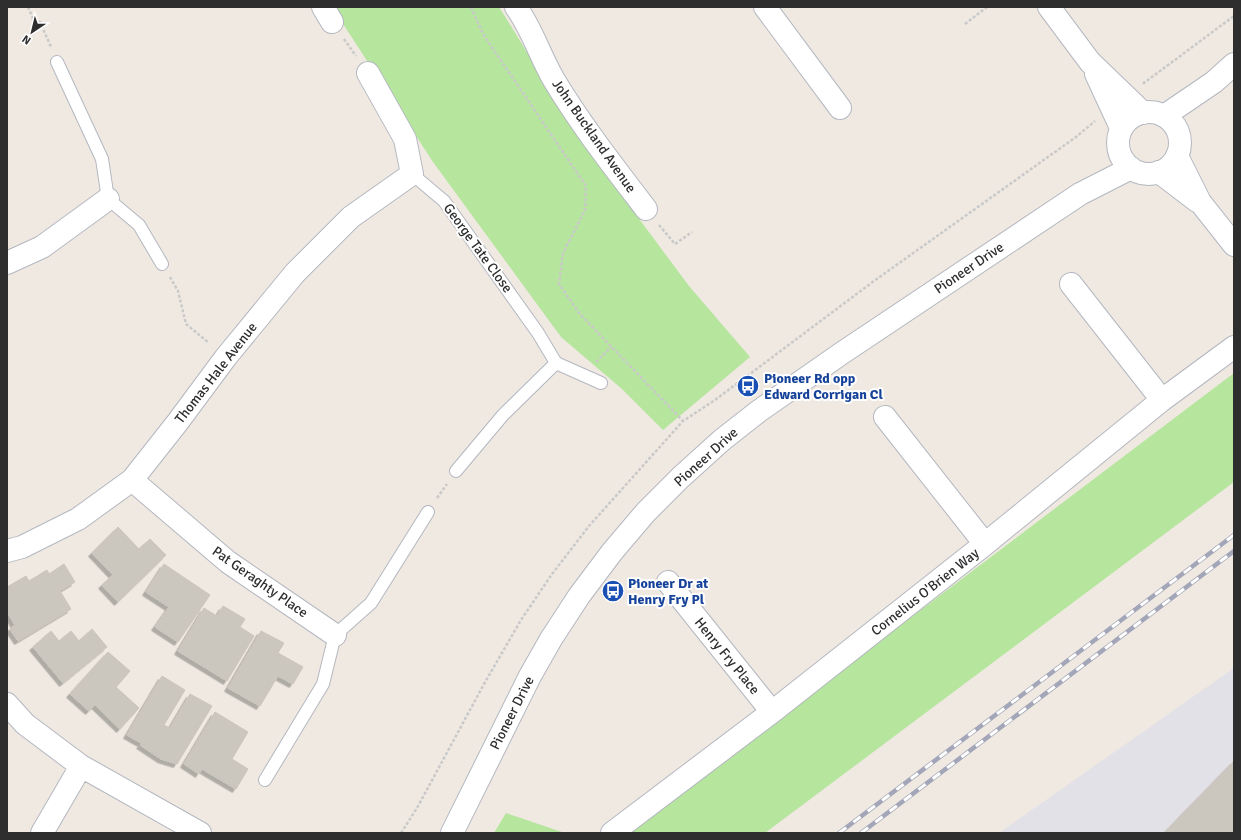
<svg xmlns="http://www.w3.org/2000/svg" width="1241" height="840" font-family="Signika,sans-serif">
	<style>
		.industrial { fill: #e3e1e8 }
		.green { fill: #b6e59e }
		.building { fill: #cbc7bf; stroke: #cbc5ba; filter: url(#shadow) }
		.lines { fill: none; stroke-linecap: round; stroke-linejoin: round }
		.service-casing { stroke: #b4b7c1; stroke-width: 14 }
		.minor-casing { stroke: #b4b7c1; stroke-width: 24 }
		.secondary-casing { stroke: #b4b7c1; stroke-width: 24 }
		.path { stroke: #c9c9c9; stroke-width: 2.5; stroke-dasharray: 3 2; stroke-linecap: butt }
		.service { stroke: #fff; stroke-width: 12 }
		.minor { stroke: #fff; stroke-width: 22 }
		.secondary { stroke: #fff; stroke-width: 22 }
		.rail-casing { stroke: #a3a6b8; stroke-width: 4.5 }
		.rail { stroke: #fff; stroke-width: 3; stroke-dasharray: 9; stroke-linecap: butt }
		.labels { text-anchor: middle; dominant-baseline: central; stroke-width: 4; stroke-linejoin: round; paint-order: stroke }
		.street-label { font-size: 14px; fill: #2e2e2e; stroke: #fff }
		.transit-label { font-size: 14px; font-weight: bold; fill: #164399; stroke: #fff; text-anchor: start }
	</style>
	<defs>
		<filter id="shadow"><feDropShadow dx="-3.5" dy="3.5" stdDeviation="0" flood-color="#0004"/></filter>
	</defs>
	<rect width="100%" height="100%" fill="#efe9e1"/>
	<path class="industrial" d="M 1234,668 L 1234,833 L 999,833 Z"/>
	<path class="green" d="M 332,7 L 499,7 L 511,26 L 552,94 L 637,216 L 689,286 L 750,357 L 663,430 L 622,389 L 561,337 L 433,162 Z
		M 1234,373 L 1234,482 L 765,833 L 626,833 Z
		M 506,813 L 565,833 L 494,833 Z"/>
	<path class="building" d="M 118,527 L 139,549 L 150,539 L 166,555 L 118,602 L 102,585 L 113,575 L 92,553 Z
		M 64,564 L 75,582 L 60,591 L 71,609 L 18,641 L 10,629 L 15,625 L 7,612 L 7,587 L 26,576 L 29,581 L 47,570 L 49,574 Z
		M 164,564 L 210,595 L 178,642 L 155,627 L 169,607 L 146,592 Z
		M 223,606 L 245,619 L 240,627 L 254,636 L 227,681 L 178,651 L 204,608 L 217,616 Z
		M 92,629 L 107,647 L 63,683 L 33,647 L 51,631 L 59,641 L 71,631 L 79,641 Z
		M 261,631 L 284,643 L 278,653 L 303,667 L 293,684 L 278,676 L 260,706 L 228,688 Z
		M 108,652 L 130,671 L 116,687 L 139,708 L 120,729 L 95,705 L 89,711 L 70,694 Z
		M 162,676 L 185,690 L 164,725 L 170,728 L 190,694 L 212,706 L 177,764 L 161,759 L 140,745 L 143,744 L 127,735 Z
		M 215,712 L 248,732 L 232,759 L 248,769 L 236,789 L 202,769 L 199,774 L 184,764 Z
		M 1234,761 L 1234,833 L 1164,833 Z"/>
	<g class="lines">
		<g class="service-casing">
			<path id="service" d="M 57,62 L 102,159 L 108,199 L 139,225 L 162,264
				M 412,174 L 444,201 L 538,333 L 556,363 L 601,383
				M 456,471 L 503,415 L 556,363
				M 265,780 L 323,684 L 335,635 L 371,603 L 428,512"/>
		</g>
		<g class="minor-casing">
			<path id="minor" d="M 323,7 L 332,22
				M 516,7 C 532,29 540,56 554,80 C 581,125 614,167 646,209
				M 765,7 L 840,108
				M 1049,7 L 1090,62 L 1143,113
				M 1096,74 L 1121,128
				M 1177,156 L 1200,202 L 1234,245
				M 1159,172 L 1197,201
				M 7,263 L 42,247 L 108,199
				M 1071,284 L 1162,400
				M 885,417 L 985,544
				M 132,480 L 228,562 L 335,635
				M 7,551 L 22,547 L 78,519 L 132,480 L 177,423 L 226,357 L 295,273 L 351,217 L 412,174 L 405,139 L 368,73
				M 668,582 L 772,712
				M 7,704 L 25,724 L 81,766 L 200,833
				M 42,833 L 81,766
				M 612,833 L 772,712 L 985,544 L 1162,400 L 1234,347"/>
		</g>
		<g class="secondary-casing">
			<path id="secondary" d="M1118 143a31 31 0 1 1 62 0a31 31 0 1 1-62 0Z
				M 1164,116 L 1214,82 L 1234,64
				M 452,833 L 530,676 L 551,639 L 579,596 L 612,552 L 646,512 L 681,477 L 722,440 L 759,411 L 842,353 L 1080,194 L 1131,168"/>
		</g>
		<path class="path" d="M 28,7 L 34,21 L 40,22 L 51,47
			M 471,7 L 483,34 L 586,186 L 585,210 L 563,253 L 559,284 L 579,313 L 683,421
			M 965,24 L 987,7
			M 344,39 L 356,56
			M 1143,82 L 1144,83 L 1156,74 L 1234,16
			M 659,225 L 675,244 L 692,232
			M 170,277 L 178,291 L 186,324 L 209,343
			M 596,362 L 611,347
			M 437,498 L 447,484
			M 401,833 L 417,808 L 484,684 L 521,620 L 552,574 L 589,526 L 683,421 L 715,400 L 874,281 L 1076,137 L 1095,121"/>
		<use href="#service" class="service"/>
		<use href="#minor" class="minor"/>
		<use href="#secondary" class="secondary"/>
		<g class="rail-casing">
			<path id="rail" d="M 839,833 L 1234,535
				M 861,833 L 1234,551"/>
		</g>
		<use href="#rail" class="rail"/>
	</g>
	<defs>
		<g id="bus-disc" transform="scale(1.15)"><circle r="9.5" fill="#1a4fb4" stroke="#fff"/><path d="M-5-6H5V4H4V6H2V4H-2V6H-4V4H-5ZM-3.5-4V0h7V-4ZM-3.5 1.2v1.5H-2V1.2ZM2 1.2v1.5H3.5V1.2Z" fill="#fff"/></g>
	</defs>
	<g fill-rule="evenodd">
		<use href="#bus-disc" x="748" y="386"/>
		<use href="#bus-disc" x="613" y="591"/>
	</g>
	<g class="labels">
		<g class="street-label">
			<text transform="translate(594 136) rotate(55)">John Buckland Avenue</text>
			<text transform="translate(478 248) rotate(54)">George Tate Close</text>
			<text transform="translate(969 268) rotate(-34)">Pioneer Drive</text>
			<text transform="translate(216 373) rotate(-52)">Thomas Hale Avenue</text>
			<text transform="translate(706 457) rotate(-42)">Pioneer Drive</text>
			<text transform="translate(260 582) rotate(35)">Pat Geraghty Place</text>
			<text transform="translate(925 592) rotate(-38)">Cornelius O'Brien Way</text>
			<text transform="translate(727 656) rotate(51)">Henry Fry Place</text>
			<text transform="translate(512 713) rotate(-63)">Pioneer Drive</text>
		</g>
		<g class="transit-label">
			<text x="764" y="378">Pioneer Rd opp<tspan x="764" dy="16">Edward Corrigan Cl</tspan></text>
			<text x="628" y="583">Pioneer Dr at<tspan x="628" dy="16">Henry Fry Pl</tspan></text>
		</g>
	</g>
	<rect width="1241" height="840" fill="none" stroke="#2e2e2e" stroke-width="16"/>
	<g transform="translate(32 32) rotate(215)" stroke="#ffffff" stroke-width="3" paint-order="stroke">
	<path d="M0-3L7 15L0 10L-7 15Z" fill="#2e2e2e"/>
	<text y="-6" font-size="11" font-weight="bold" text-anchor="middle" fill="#2e2e2e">N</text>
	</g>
</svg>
